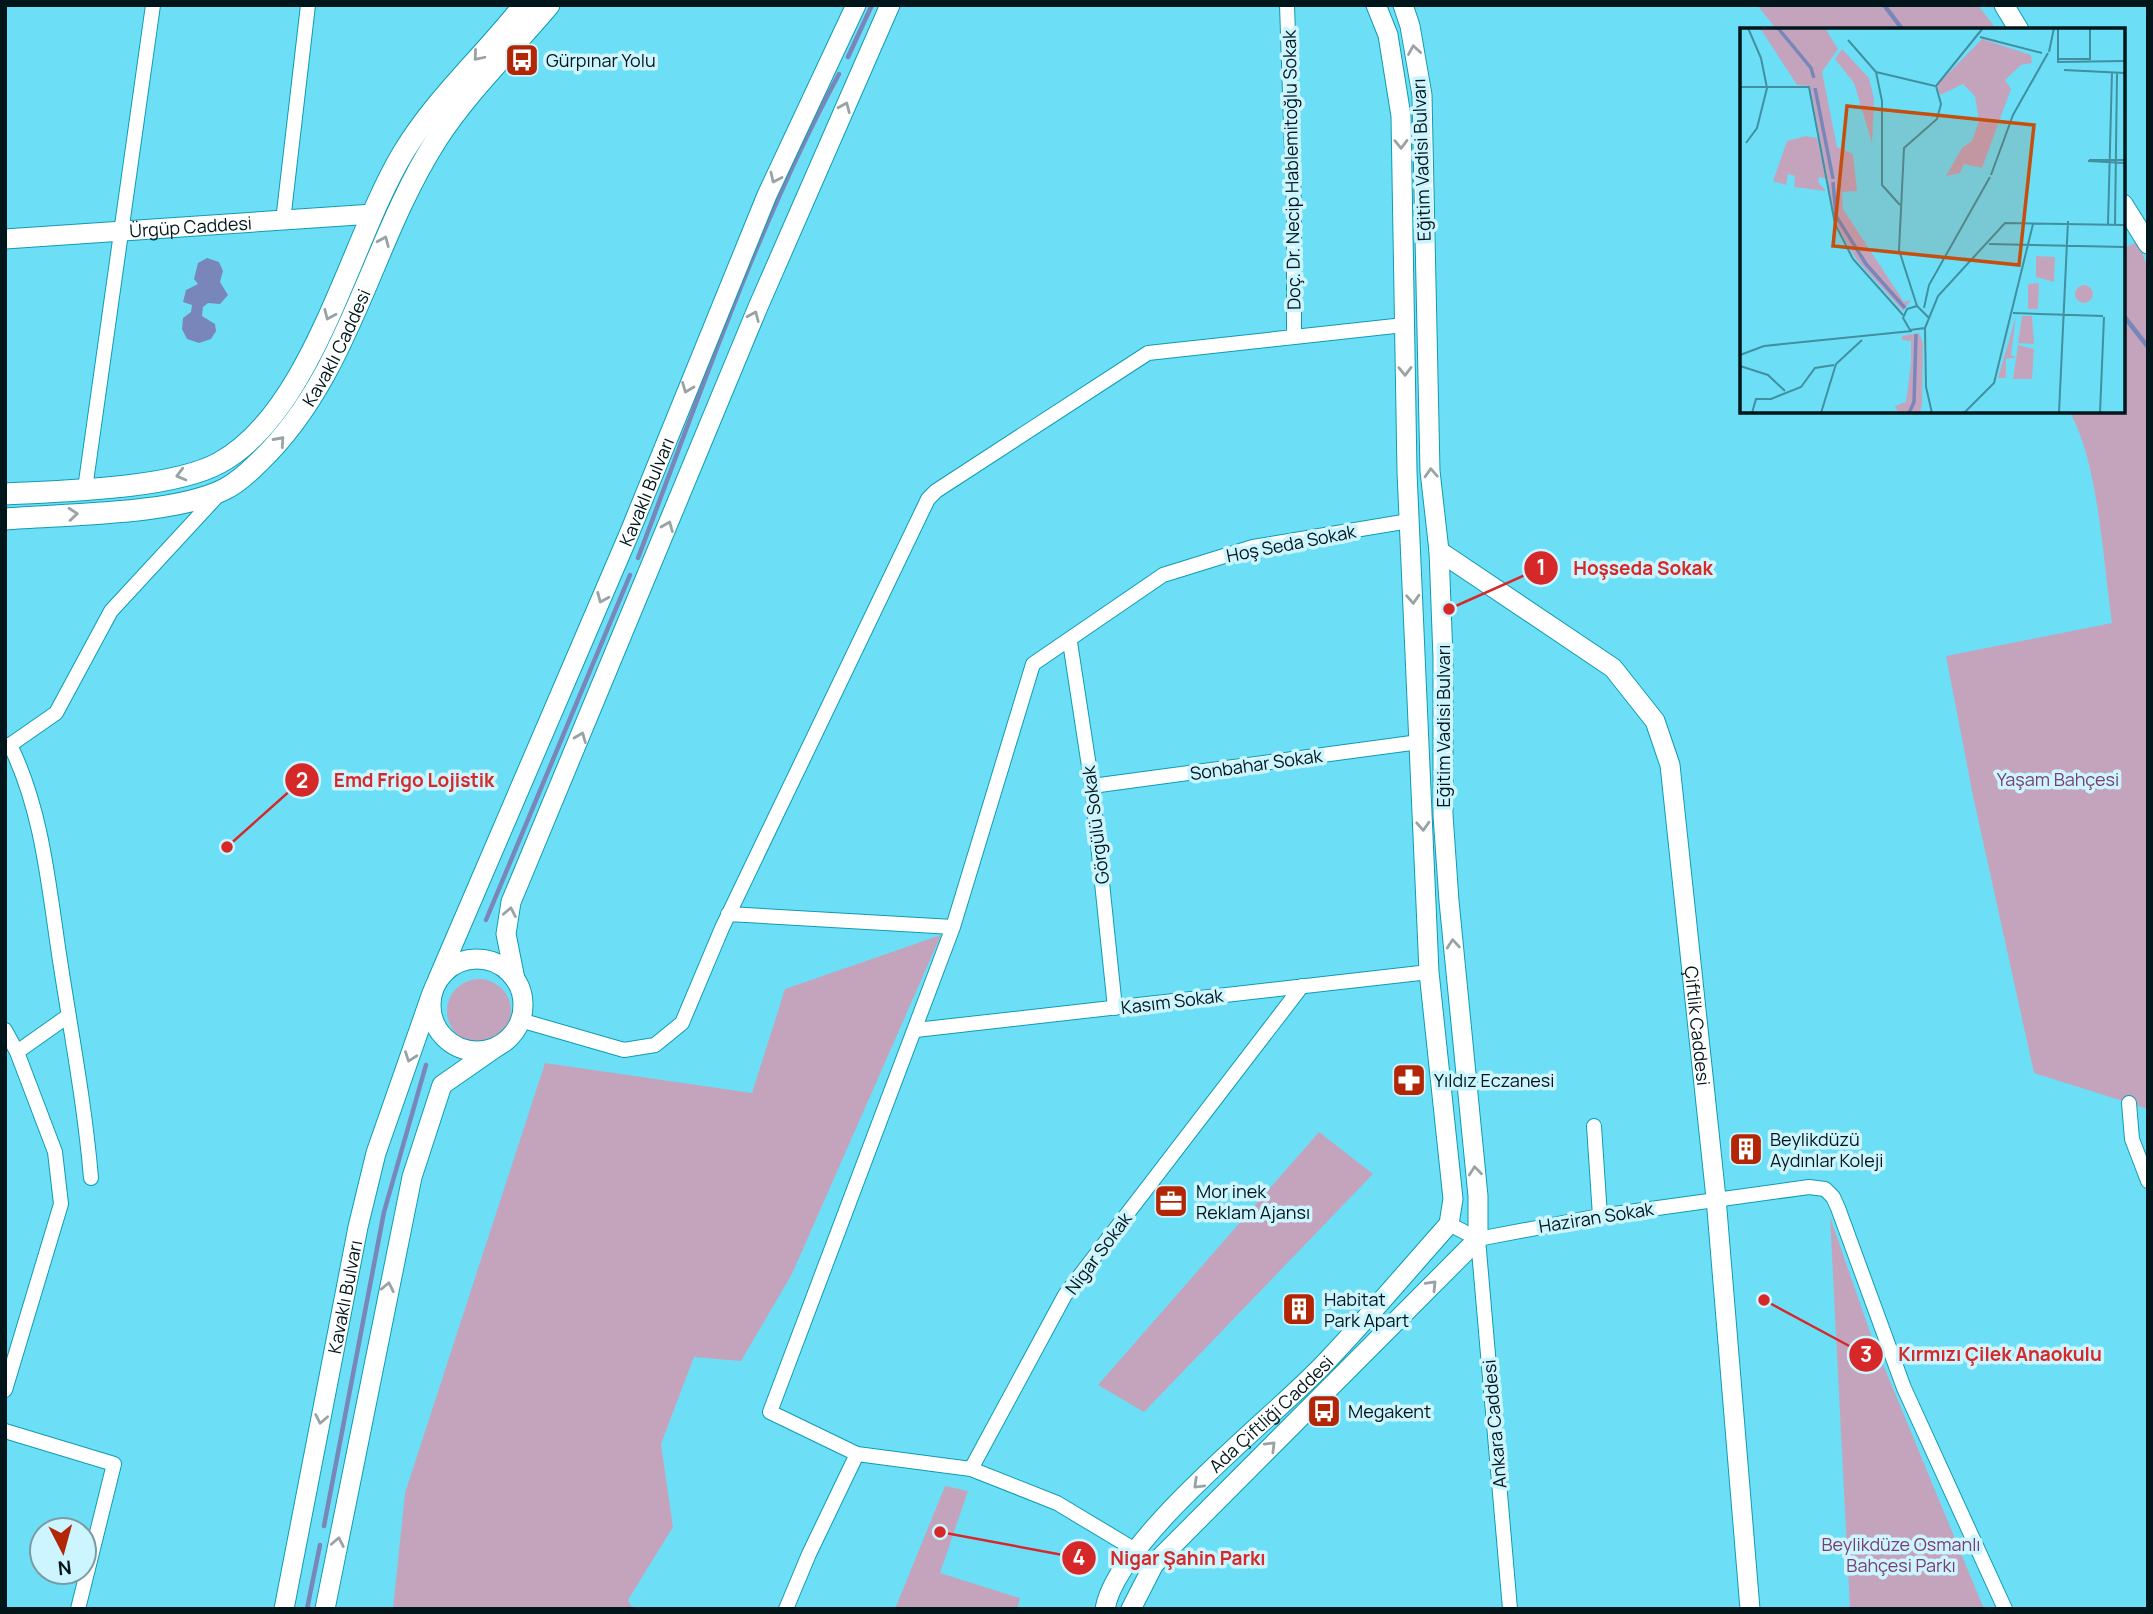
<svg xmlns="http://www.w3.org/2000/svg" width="2153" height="1614" font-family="Manrope,sans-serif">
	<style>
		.green { fill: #c4a4bd }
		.water { fill: #7886ba }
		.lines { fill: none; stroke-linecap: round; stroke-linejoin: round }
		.stream { stroke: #7886ba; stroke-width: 4.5 }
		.street-casing { stroke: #0f9cb2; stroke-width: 16 }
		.secondary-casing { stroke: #0f9cb2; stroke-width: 21 }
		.primary-casing { stroke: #0f9cb2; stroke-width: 23 }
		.street { stroke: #fff; stroke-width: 14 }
		.secondary { stroke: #fff; stroke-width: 19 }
		.primary { stroke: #fff; stroke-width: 21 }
		.oneway { stroke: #99a2a4 }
		.labels { text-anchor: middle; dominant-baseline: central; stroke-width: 7; stroke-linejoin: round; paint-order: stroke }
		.poi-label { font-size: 18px; fill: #00161b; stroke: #cdf5ff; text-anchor: start }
		.street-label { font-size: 18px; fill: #00161b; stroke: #cdf5ff }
		.park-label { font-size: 18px; fill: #7a3d71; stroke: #cdf5ff }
		.inset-river { fill: none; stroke: #7886ba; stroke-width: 3.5 }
		.inset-road { fill: none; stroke: #418f9f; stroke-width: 2 }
		.view { fill: #c54f0e; fill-opacity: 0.15; stroke: #c54f0e; stroke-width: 3.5 }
		.inset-edge { fill: none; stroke: #00161b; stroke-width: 3.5 }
		.leader { fill: none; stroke: #d62828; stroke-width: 2.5 }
		.callout-dot { fill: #d62828; stroke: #cdf5ff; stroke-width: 2.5 }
		.mark-label { font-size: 21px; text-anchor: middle; font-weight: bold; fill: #fff }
		.callout-label { font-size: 19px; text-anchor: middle; font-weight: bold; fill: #d62828; stroke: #cdf5ff; stroke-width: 7; stroke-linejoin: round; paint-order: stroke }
	</style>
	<rect width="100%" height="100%" fill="#6cdff7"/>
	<path class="green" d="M 1757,5 L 1978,5 L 1997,30 L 1777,30 Z
		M 2138,242 L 2148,268 L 2148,1109 L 2034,1073 L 1973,796 L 1946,656 L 2112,623 C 2103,563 2099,462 2069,411 L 2123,411 L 2123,248 Z
		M 941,935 L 792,1274 L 741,1361 L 694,1357 L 661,1444 L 673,1527 L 628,1600 L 633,1609 L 393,1609 L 405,1493 L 545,1063 L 752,1093 L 785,989 Z
		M447 1011a32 32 0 1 1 64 0a32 32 0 1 1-64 0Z
		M 1319,1132 L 1373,1174 L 1144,1412 L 1098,1385 Z
		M 1830,1217 L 1871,1335 L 1984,1609 L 1850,1609 Z
		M 945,1486 L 968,1491 L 940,1573 L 1020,1598 L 1017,1609 L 895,1609 Z"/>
	<path class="water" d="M 207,258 L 219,262 L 223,271 L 220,282 L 228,295 L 220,304 L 208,303 L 203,307 L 202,316 L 215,324 L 216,331 L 211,339 L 199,343 L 187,339 L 182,329 L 183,318 L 191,312 L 192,305 L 183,302 L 186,290 L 198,284 L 194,279 L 198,263 Z"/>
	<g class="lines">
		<path class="stream" d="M 1884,5 L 1903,30
			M 848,57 L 872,5
			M 2123,315 L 2148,347
			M 638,558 C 700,395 756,228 839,74
			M 486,920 L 630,575
			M 324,1526 L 384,1212 L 426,1065
			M 307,1609 L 320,1545"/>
		<g class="street-casing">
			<path id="street" d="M 1287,5 L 1294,209 L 1294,335
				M 283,221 L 308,5
				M 85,489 L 153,5
				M 1070,642 L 1092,786 L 1115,1008
				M 5,745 L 10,745 L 56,713 L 111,611 L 220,493
				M 10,745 C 44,814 49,892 61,967 C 72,1038 85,1107 91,1178
				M 1092,786 L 1419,742
				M 728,914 L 953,927
				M 520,1020 L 624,1050 L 655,1045 L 682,1023 L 722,928 L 928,499 L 936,491 L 1148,353 L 1404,325
				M 5,1030 L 17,1052 L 55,1152 L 61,1204 L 5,1390
				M 916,1030 L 1429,972
				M 17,1052 L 68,1016
				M 2129,1103 L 2132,1139 L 2148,1181
				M 1594,1126 L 1600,1216
				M 1449,1224 L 1478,1239
				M 1478,1239 L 1600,1216 L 1809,1187 L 1825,1189 L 1833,1197 L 1838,1208 L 1904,1388 L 2005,1609
				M 1478,1239 L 1510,1609
				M 5,1431 L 114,1464 L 78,1609
				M 971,1469 L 1065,1295 L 1302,986
				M 1137,1551 L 1057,1503 L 971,1469 L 857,1454 L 770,1412 L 953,927 L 1033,664 L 1163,575 L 1253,547 L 1409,521
				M 786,1609 L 809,1554 L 857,1454"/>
		</g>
		<g class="secondary-casing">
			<g id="secondary">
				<path d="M 2004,5 L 2019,30"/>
				<path d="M 2123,204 L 2148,244"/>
				<path id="s1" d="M 5,239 L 373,214"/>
				<path id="s2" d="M 1439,551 L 1613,668 L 1655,721 L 1670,765 L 1716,1198 L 1750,1609"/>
				<circle cx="477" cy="1005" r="46"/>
				<path id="s3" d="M 438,979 L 629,534 L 767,195 L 856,5"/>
				<path d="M 515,979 L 506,934 L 511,902 L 758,307 L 890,5"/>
				<path id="s4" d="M 284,1609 L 358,1227 L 376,1153 L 432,993"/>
				<path d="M 325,1609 L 412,1177 L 442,1085 L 498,1046"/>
				<path id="s5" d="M 1105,1609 C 1117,1539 1272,1419 1324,1364 C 1367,1319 1408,1270 1449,1224 L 1453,1199 L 1429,972 L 1407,472 L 1401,116 L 1388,35 L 1376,5"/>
				<path d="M 1131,1609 L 1154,1564 L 1478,1239 L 1478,1196 L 1449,901 L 1443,815 L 1443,658 L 1439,551 L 1430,471 L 1422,95 L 1410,26 L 1403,5"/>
			</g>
		</g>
		<g class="primary-casing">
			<g id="primary">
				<path d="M 5,494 C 62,491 171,489 219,463 C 313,412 350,241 403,153 C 436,98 485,55 524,5"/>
				<path id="s6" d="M 5,519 C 65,514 174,515 225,489 C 237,483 249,472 258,463 C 350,376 370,243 437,139 C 468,91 512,49 549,5"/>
			</g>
		</g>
		<use href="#street" class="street"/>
		<use href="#secondary" class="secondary"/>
		<use href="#primary" class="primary"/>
	</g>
	<defs><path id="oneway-chevron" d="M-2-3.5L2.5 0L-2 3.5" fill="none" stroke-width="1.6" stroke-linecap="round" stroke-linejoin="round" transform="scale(1.75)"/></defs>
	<g class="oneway">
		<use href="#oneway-chevron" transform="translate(1414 50) rotate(-99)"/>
		<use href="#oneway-chevron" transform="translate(478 56) rotate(130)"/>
		<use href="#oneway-chevron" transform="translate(845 107) rotate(-67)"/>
		<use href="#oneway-chevron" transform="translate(1401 144) rotate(89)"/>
		<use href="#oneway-chevron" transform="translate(775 178) rotate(115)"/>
		<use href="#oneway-chevron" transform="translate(384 241) rotate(-67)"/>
		<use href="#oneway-chevron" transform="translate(329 315) rotate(114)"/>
		<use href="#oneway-chevron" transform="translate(754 316) rotate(-67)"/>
		<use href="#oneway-chevron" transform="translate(1405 371) rotate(89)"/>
		<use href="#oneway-chevron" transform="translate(687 388) rotate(112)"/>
		<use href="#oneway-chevron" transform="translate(280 441) rotate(-48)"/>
		<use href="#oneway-chevron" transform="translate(1431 473) rotate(-93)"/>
		<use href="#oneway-chevron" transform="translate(181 475) rotate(165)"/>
		<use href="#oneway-chevron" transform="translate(73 514) rotate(-5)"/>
		<use href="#oneway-chevron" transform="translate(668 526) rotate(-68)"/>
		<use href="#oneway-chevron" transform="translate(602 598) rotate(113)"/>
		<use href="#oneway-chevron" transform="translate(1413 599) rotate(87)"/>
		<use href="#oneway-chevron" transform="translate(581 737) rotate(-68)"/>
		<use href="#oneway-chevron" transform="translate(1423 826) rotate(87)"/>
		<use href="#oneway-chevron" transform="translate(510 912) rotate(-79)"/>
		<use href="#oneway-chevron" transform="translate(1453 944) rotate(-95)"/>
		<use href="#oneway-chevron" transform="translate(410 1057) rotate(110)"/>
		<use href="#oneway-chevron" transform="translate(1475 1171) rotate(-96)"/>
		<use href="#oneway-chevron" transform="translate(1432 1285) rotate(-46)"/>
		<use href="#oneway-chevron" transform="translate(388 1287) rotate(-78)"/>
		<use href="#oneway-chevron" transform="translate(321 1419) rotate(101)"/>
		<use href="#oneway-chevron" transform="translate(1271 1446) rotate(-45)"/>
		<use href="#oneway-chevron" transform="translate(1198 1484) rotate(136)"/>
		<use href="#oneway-chevron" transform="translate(338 1542) rotate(-79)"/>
	</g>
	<defs>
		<g id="bus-square" transform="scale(1.75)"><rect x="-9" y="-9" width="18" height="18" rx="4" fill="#b22606" stroke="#cdf5ff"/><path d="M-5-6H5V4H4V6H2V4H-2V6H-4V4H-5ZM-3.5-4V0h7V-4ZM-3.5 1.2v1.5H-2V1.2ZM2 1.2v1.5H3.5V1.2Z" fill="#fff"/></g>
		<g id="pharmacy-square" transform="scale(1.75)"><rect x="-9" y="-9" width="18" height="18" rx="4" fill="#b22606" stroke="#cdf5ff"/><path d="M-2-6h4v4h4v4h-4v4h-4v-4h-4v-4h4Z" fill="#fff"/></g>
		<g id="building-square" transform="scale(1.75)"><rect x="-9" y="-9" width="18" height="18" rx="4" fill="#b22606" stroke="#cdf5ff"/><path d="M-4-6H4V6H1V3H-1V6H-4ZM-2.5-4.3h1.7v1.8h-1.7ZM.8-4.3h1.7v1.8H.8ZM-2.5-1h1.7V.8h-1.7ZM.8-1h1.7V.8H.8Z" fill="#fff"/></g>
		<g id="office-square" transform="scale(1.75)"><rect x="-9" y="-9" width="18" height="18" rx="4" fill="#b22606" stroke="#cdf5ff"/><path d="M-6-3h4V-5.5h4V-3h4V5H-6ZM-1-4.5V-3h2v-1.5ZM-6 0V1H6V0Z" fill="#fff"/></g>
	</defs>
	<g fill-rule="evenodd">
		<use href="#bus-square" x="522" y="60"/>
		<use href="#pharmacy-square" x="1409" y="1080"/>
		<use href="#building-square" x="1746" y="1149"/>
		<use href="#office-square" x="1171" y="1201"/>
		<use href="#building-square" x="1299" y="1309"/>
		<use href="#bus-square" x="1324" y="1411"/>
	</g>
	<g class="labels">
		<g class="poi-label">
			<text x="546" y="60">Gürpınar Yolu</text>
			<text x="1434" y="1080">Yıldız Eczanesi</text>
			<text x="1770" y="1139">Beylikdüzü<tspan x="1770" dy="21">Aydınlar Koleji</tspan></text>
			<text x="1196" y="1191">Mor inek<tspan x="1196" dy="21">Reklam Ajansı</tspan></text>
			<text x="1324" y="1299">Habitat<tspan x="1324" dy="21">Park Apart</tspan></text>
			<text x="1348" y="1411">Megakent</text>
		</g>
		<g class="street-label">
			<text transform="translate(1421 160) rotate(-92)">Eğitim Vadisi Bulvarı</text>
			<text transform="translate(1291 170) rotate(-91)">Doç. Dr. Necip Hablemitoğlu Sokak</text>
			<text stroke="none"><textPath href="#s1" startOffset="186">Ürgüp Caddesi</textPath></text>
			<text stroke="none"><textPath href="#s6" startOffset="406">Kavaklı Caddesi</textPath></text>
			<text stroke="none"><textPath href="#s3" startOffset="530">Kavaklı Bulvarı</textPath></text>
			<text transform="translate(1291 543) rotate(-11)">Hoş Seda Sokak</text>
			<text transform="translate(1443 726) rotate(-90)">Eğitim Vadisi Bulvarı</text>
			<text transform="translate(1256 764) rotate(-8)">Sonbahar Sokak</text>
			<text transform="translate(1095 825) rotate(-97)">Görgülü Sokak</text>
			<text transform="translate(1172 1001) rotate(-7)">Kasım Sokak</text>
			<text stroke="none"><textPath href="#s2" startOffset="586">Çiftlik Caddesi</textPath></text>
			<text transform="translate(1596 1217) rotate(-9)">Haziran Sokak</text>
			<text transform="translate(1098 1253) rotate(-53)">Nigar Sokak</text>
			<text stroke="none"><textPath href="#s4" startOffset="318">Kavaklı Bulvarı</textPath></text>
			<text stroke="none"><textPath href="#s5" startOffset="259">Ada Çiftliği Caddesi</textPath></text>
			<text transform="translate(1494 1424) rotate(-95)">Ankara Caddesi</text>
		</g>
		<g class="park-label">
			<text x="2058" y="779">Yaşam Bahçesi</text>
			<text x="1901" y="1544">Beylikdüze Osmanlı<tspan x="1901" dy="21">Bahçesi Parkı</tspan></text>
		</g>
	</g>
	<g transform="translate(1740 28)">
		<rect width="385" height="385" fill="#6cdff7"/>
		<path d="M 20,0 L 85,0 L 98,21 L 82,44 L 97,119 L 113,126 L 117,163 L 102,164 L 103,181 L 164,274 L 171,272 L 163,283 L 117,232 L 96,197 L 70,58 L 57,57 ZM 242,11 L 291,27 L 292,35 L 281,37 L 265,52 L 271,61 L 242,140 L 224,136 L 220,145 L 206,148 L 222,120 L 232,113 L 239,93 L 235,68 L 223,56 L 200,67 L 197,57 ZM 102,21 L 129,50 L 134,71 L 132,115 L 114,55 L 95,31 ZM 66,108 L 77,110 L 87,151 L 79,149 L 78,154 L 86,163 L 54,159 L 55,148 L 48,146 L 46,157 L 33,153 L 47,113 ZM 296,228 L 315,229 L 314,254 L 296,249 ZM 299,255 L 298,281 L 288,281 L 288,256 ZM335 266a9 9 0 1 1 18 0a9 9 0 1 1-18 0ZM 276,288 L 271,327 L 276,329 L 266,331 L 266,350 L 258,350 ZM 282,288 L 292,288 L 294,316 L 278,315 ZM 179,305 L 183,315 L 182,376 L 180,385 L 158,385 L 155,378 L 166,374 L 171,335 L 171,313 L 162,312 L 162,308 ZM 278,317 L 294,321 L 292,351 L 273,351 Z" fill="#c4a4bd"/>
		<path class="inset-river" d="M 38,0 L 71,40 L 74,50M 75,60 L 93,151M 93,154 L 96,188 L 126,236 L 165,280M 169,385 L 174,374 L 176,306"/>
		<path class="inset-road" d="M 318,0 L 318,34 L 385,33M 240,9 L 302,25M 108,12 L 136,44 L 142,73 L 142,157 L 160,177M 309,24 L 314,0M 318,31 L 350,31 L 350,0M 324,42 L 385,45M 136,44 L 195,58M 0,59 L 69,59 L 95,196 L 113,231 L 163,287M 6,115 L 17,100 L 27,60 L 21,30 L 8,0M 349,132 L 385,132M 348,133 L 385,135M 251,147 L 273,87 L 308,25M 368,196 L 372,44M 375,196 L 377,44M 249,216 L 385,219M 177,278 L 159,222 L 164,120 L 197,91 L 201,76 L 196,58 L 243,0M 184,280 L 189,257 L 250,149M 273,285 L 363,288M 189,290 L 177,278 L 167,281 L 163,290 L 170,302 L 185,300 L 198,268 L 265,195 L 385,197M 185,300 L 186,359 L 192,385M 0,327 L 24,318 L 172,303M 0,338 L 28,347 L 45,363M 12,385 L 16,371 L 31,371 L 61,359 L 75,340 L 94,337M 81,385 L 96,336 L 122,312M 224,385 L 254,355 L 293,196M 319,385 L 328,193M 360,385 L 364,289"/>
		<path class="view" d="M 107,78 L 294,97 L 279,237 L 93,218 Z"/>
		<rect width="385" height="385" class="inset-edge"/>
	</g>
	<path class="leader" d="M1449 609L1541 568M227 847L302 780M1764 1300L1866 1355M940 1532L1079 1558"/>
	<g class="callout-dot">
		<circle cx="1449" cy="609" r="7"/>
		<circle cx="227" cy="847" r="7"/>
		<circle cx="1764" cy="1300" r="7"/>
		<circle cx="940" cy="1532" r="7"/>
		<circle cx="1541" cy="568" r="18"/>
		<circle cx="302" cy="780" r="18"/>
		<circle cx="1866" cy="1355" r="18"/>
		<circle cx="1079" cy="1558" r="18"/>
	</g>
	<g class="mark-label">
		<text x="1541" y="575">1</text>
		<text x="302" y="788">2</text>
		<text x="1866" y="1362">3</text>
		<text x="1079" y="1565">4</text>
	</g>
	<g class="callout-label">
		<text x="1643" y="575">Hoşseda Sokak</text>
		<text x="414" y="787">Emd Frigo Lojistik</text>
		<text x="2000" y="1361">Kırmızı Çilek Anaokulu</text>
		<text x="1188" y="1565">Nigar Şahin Parkı</text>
	</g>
	<rect width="2153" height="1614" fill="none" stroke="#00161b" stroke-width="14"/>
	<g transform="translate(63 1551) rotate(174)"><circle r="33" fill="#cdf5ff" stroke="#7b9ca4" stroke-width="2"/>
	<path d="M0-5L12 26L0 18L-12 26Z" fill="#b22606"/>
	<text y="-10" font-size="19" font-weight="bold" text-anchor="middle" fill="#00161b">N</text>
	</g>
</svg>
